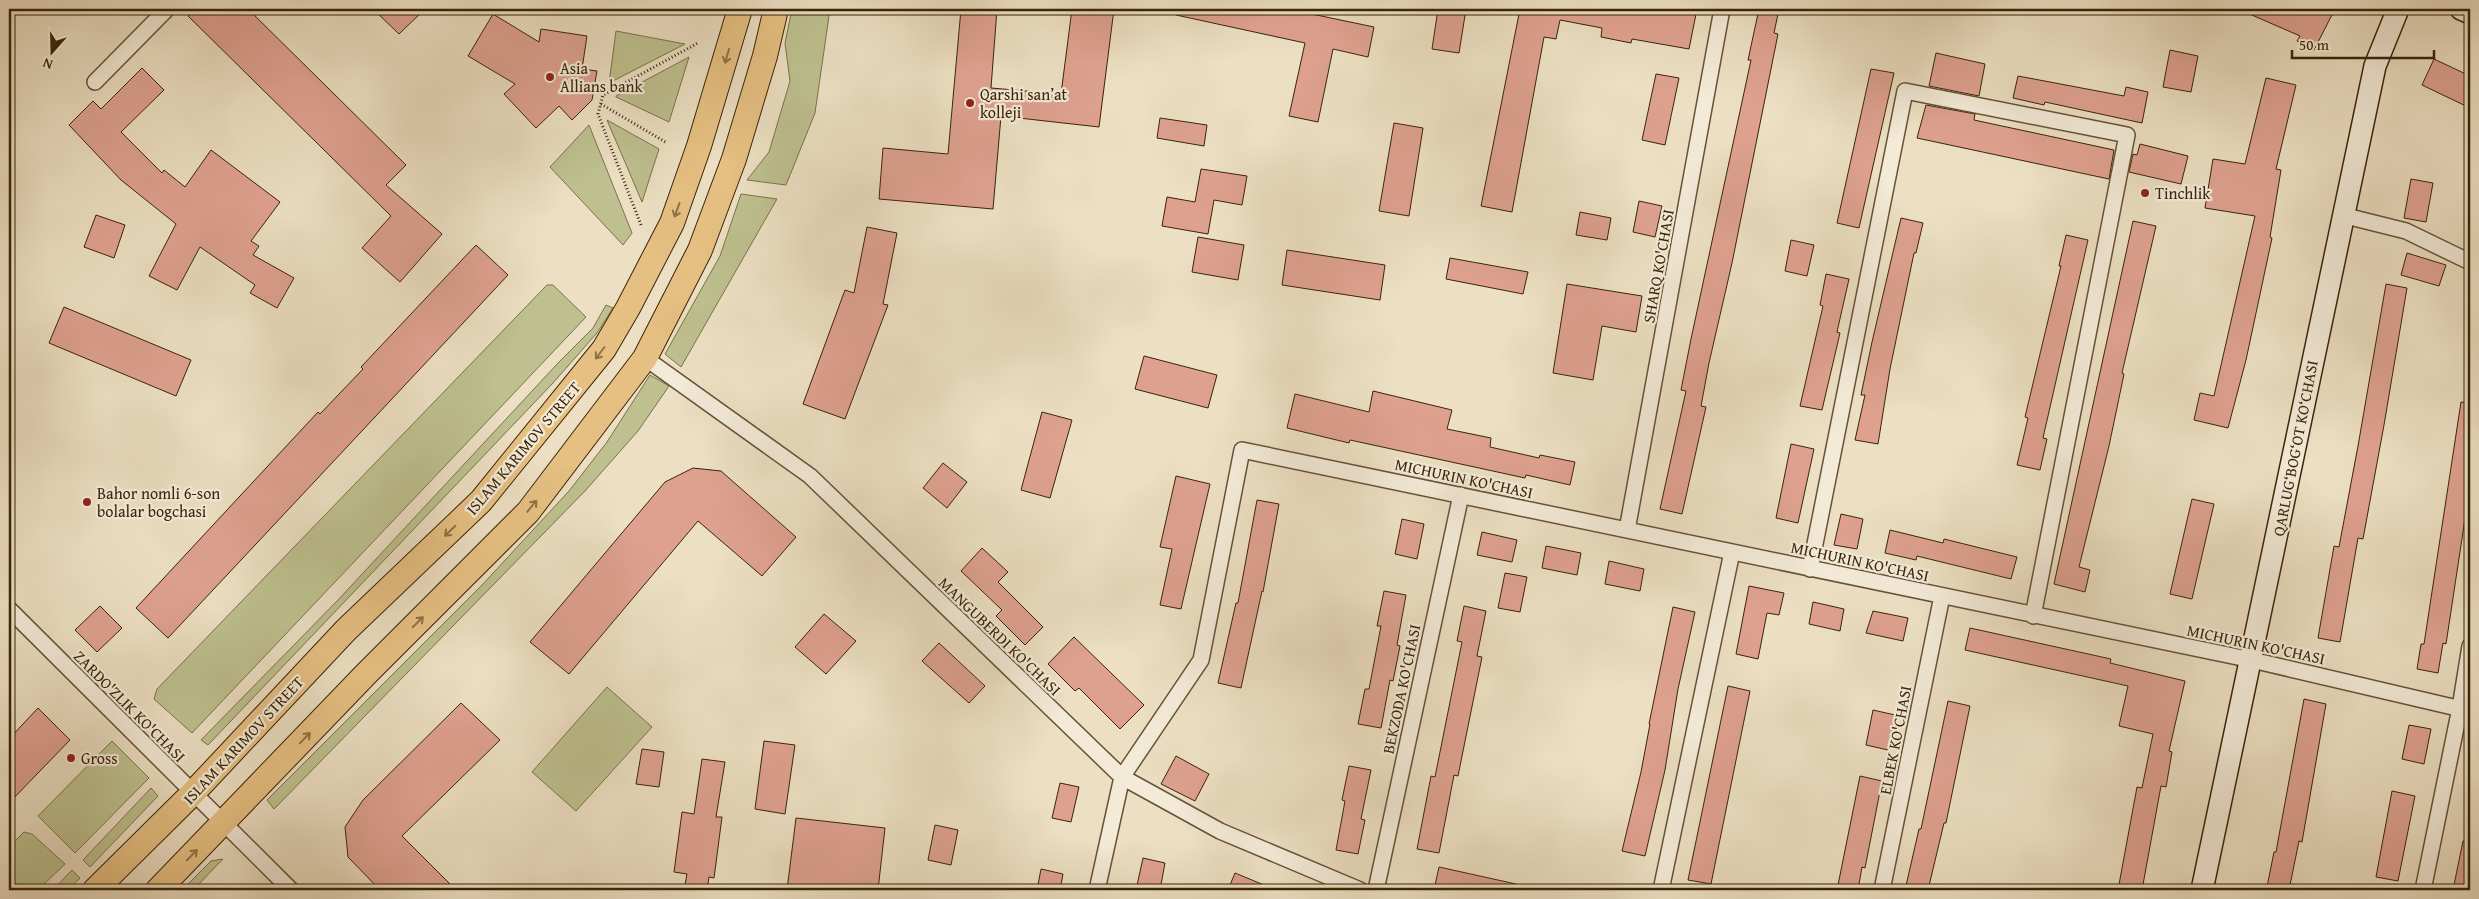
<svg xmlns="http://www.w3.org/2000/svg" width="2479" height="899" font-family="'Gentium Book Plus',serif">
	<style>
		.green { fill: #bec08f; stroke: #7c724a }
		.building { fill: #dea190; stroke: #392406 }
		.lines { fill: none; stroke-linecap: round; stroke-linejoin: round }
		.minor-casing { stroke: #665335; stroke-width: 18 }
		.secondary-casing { stroke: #392406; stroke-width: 24 }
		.primary-casing { stroke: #392406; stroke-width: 26 }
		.path { stroke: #392406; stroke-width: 3; stroke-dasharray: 1 2.5; stroke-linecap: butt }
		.minor { stroke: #f3ead8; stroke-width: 15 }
		.secondary { stroke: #f3ead8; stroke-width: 21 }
		.primary { stroke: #e6c082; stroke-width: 24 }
		.oneway { stroke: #907244 }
		.poi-dot { fill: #8f2418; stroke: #f3ead8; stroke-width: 2 }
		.labels { text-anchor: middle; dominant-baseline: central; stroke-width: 4.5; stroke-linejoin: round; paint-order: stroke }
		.poi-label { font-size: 16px; fill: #392406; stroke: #f3ead8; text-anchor: start }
		.street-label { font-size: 16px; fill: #392406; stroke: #f3ead8 }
	</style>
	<rect width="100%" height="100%" fill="#ecdfc3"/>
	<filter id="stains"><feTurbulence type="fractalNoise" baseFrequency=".004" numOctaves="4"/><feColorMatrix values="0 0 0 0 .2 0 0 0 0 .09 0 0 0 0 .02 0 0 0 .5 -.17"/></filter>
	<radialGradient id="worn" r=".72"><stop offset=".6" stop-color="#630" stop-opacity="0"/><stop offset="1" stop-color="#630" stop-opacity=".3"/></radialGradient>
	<path class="green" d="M 792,9 L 830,9 L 815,113 L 786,185 L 747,180 L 769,152 L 790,81 L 785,43 Z
		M 616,31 L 685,44 L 609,83 Z
		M 689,57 L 669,122 L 616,97 L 616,96 Z
		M 607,120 L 659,149 L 642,202 Z
		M 589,125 L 632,233 L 623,245 L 550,167 Z
		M 741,194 L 777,199 L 681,367 L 665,354 L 720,256 Z
		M 547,285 L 553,285 L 586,317 L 192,733 L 154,699 L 157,689 Z
		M 606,305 L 613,308 L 597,333 L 553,383 L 208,745 L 201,740 L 338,600 L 559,362 L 593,328 Z
		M 650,375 L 669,386 L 638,431 L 585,491 L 274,809 L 267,800 L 483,584 L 569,491 L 607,442 Z
		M 607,687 L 652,727 L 576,811 L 532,772 Z
		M 112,741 L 149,778 L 75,853 L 38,816 Z
		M 151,788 L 158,796 L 90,867 L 83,860 Z
		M 24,832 L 32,834 L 65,864 L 38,890 L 9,890 L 9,847 Z
		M 223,859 L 193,890 L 182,890 L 211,861 Z
		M 72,870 L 80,878 L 68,890 L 53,890 Z"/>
	<path class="building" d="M 196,9 L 248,9 L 406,165 L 386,185 L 442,234 L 400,282 L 362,248 L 391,216 L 188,16 Z
		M 373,9 L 425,9 L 399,34 Z
		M 961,9 L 997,9 L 991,88 L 1061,94 L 1072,9 L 1114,9 L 1099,127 L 1001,116 L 993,209 L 879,199 L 883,148 L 948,154 Z
		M 1177,9 L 1288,9 L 1374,27 L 1368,57 L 1333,49 L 1318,122 L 1289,116 L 1305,43 L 1176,15 Z
		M 1438,9 L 1466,9 L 1459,53 L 1432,49 Z
		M 1520,9 L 1697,9 L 1689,49 L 1632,39 L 1631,43 L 1601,37 L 1602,28 L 1560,20 L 1556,39 L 1544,37 L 1512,212 L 1481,206 Z
		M 1759,9 L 1779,9 L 1774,33 L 1778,34 L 1732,263 L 1709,363 L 1701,406 L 1706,407 L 1682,514 L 1660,509 L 1686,391 L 1681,390 L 1691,339 L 1751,60 L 1748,60 Z
		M 2238,9 L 2335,9 L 2314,50 L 2297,41 L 2300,36 Z
		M 493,14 L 539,42 L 541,29 L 587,36 L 582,69 L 597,71 L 592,100 L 572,120 L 559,106 L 536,128 L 504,94 L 515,84 L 468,56 Z
		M 2170,50 L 2198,56 L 2191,92 L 2163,87 Z
		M 1936,53 L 1985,64 L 1979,96 L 1929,86 Z
		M 2434,59 L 2470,76 L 2470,108 L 2422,85 Z
		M 142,68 L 164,90 L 121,132 L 162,173 L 164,170 L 185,187 L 211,150 L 280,202 L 251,241 L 259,246 L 253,255 L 294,278 L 277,308 L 250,293 L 255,285 L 200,247 L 177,290 L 149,276 L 176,224 L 121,180 L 69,125 L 93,101 L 101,109 Z
		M 1871,69 L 1894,73 L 1859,228 L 1837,223 Z
		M 1656,74 L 1679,78 L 1665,145 L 1642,140 Z
		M 2018,76 L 2124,96 L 2126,87 L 2148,92 L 2142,123 L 2045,102 L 2044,105 L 2013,98 Z
		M 2266,78 L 2296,85 L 2276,169 L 2281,170 L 2270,237 L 2272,238 L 2246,360 L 2228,428 L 2194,420 L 2200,393 L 2214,396 L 2255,216 L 2205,208 L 2213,159 L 2245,164 Z
		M 1926,105 L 1975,114 L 1974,120 L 2114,150 L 2109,179 L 1917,138 Z
		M 1160,118 L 1207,125 L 1204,146 L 1157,138 Z
		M 1394,123 L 1423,128 L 1409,216 L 1379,211 Z
		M 2140,144 L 2188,156 L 2181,184 L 2129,172 L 2133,154 L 2137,155 Z
		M 1201,169 L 1247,176 L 1242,205 L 1214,200 L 1208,234 L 1162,226 L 1167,197 L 1195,202 Z
		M 2411,179 L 2433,183 L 2426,222 L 2404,218 Z
		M 1639,201 L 1662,206 L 1655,237 L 1633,232 Z
		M 1580,212 L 1611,218 L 1607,240 L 1576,235 Z
		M 96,215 L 125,225 L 114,258 L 84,247 Z
		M 1901,218 L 1923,223 L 1916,253 L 1914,253 L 1890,369 L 1878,444 L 1855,440 L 1865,395 L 1861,395 L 1872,342 Z
		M 2133,221 L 2156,226 L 2122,373 L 2124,374 L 2109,446 L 2079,567 L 2090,570 L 2085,592 L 2054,584 Z
		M 867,227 L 897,233 L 883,304 L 888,305 L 845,419 L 803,404 L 845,290 L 854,293 Z
		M 2066,235 L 2088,240 L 2043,438 L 2047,439 L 2040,470 L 2017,465 L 2028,418 L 2025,417 L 2061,266 L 2059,266 Z
		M 1198,237 L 1244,245 L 1238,280 L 1192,272 Z
		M 1791,240 L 1814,245 L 1807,276 L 1785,271 Z
		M 476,245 L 508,275 L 168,638 L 136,608 L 318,412 L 320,414 L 363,369 L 361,367 Z
		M 1287,250 L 1385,265 L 1380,300 L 1282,285 Z
		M 2407,253 L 2446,265 L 2439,286 L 2401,275 Z
		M 1450,258 L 1528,272 L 1523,294 L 1446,279 Z
		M 1826,274 L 1849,279 L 1837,332 L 1840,333 L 1822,410 L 1800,406 L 1823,306 L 1820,305 Z
		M 1567,284 L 1642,296 L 1636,332 L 1602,326 L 1593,380 L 1553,373 Z
		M 2386,284 L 2407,288 L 2384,425 L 2363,539 L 2358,538 L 2340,642 L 2318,638 L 2334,546 L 2339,547 L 2358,446 Z
		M 64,307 L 191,360 L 176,396 L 49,343 Z
		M 1144,356 L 1217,375 L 1208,408 L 1135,389 Z
		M 1373,391 L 1452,410 L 1447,429 L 1491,438 L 1490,447 L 1539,458 L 1540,455 L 1575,462 L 1570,485 L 1526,475 L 1525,478 L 1350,440 L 1349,443 L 1287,428 L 1295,394 L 1369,412 Z
		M 2461,402 L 2470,403 L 2470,486 L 2446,644 L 2443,643 L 2438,673 L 2417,669 L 2421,644 L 2424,644 Z
		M 1042,412 L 1072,420 L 1050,498 L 1021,490 Z
		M 1791,444 L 1814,449 L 1798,523 L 1776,518 Z
		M 943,463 L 967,482 L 947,508 L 923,488 Z
		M 693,468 L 721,471 L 796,537 L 762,576 L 698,521 L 569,674 L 530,642 L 665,482 Z
		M 1176,476 L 1210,484 L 1181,609 L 1160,605 L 1172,549 L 1160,547 Z
		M 2192,499 L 2214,504 L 2192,599 L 2170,594 Z
		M 1257,500 L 1279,504 L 1263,592 L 1262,591 L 1241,688 L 1218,683 L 1236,603 L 1238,603 Z
		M 1841,514 L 1863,519 L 1857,549 L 1834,545 Z
		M 1402,519 L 1424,524 L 1417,559 L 1395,554 Z
		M 1890,530 L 1943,543 L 1944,539 L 2017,557 L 2011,579 L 1917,556 L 1916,560 L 1885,553 Z
		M 1482,532 L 1517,540 L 1512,562 L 1477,555 Z
		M 1546,546 L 1581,553 L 1577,575 L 1542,568 Z
		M 982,548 L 1008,572 L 998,582 L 1043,627 L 1025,645 L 996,616 L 1002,610 L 961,571 Z
		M 1609,561 L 1644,569 L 1640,591 L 1605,584 Z
		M 1505,573 L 1527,577 L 1520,612 L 1498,608 Z
		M 1749,586 L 1784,593 L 1779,615 L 1767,613 L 1758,659 L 1736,654 Z
		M 1384,591 L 1406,595 L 1397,645 L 1400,646 L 1393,681 L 1390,680 L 1381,728 L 1358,724 L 1365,689 L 1369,689 L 1381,626 L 1377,626 Z
		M 1813,602 L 1844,609 L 1840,631 L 1809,624 Z
		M 100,606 L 122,628 L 97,652 L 75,630 Z
		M 1464,606 L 1486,611 L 1477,656 L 1482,657 L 1458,776 L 1454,775 L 1439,853 L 1417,849 L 1431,776 L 1435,777 L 1462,642 L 1457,641 Z
		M 1673,607 L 1695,612 L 1678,689 L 1665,770 L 1645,856 L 1622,851 L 1641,772 L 1650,724 L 1649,724 Z
		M 1873,611 L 1908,618 L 1903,641 L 1866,633 Z
		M 824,614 L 856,641 L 826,674 L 795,647 Z
		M 1970,628 L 2111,659 L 2110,663 L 2185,681 L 2169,751 L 2172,752 L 2166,787 L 2161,786 L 2142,890 L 2118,890 L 2137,787 L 2142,788 L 2153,734 L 2119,726 L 2128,686 L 1965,650 Z
		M 1074,637 L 1144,705 L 1120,729 L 1079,688 L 1075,691 L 1048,664 Z
		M 939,643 L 985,686 L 969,703 L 922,661 Z
		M 1728,686 L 1750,691 L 1711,884 L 1688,880 Z
		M 2304,699 L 2326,704 L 2302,842 L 2299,841 L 2289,890 L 2286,890 L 2267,887 L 2274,852 L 2276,852 Z
		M 1948,701 L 1970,706 L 1946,823 L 1944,823 L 1928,890 L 1905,890 L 1919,829 L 1921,829 Z
		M 461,703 L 500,740 L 402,836 L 456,890 L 380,890 L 348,857 L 345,827 L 363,800 Z
		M 38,708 L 70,740 L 9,803 L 9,739 Z
		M 1873,710 L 1895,715 L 1888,750 L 1866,745 Z
		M 2409,725 L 2431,729 L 2424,764 L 2402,759 Z
		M 764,741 L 795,745 L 785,814 L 755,809 Z
		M 642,749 L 664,752 L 659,787 L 636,784 Z
		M 1176,756 L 1209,774 L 1195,801 L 1161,784 Z
		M 702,759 L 725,762 L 716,817 L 722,817 L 714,878 L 709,877 L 707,890 L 684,890 L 687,874 L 674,872 L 682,812 L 694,814 Z
		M 1349,766 L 1371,770 L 1361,819 L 1365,820 L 1358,854 L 1336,850 L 1345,801 L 1342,800 Z
		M 1860,776 L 1882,781 L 1865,868 L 1862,867 L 1858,890 L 1837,890 Z
		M 1060,783 L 1079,787 L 1071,822 L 1052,818 Z
		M 2392,791 L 2415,796 L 2398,881 L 2376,877 Z
		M 796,818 L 885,828 L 878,890 L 787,890 Z
		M 935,825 L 958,830 L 951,865 L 928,860 Z
		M 2463,841 L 2470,841 L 2470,890 L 2453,890 Z
		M 1143,858 L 1165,863 L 1160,890 L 1136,890 Z
		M 1439,867 L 1516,884 L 1516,890 L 1434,890 Z
		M 1041,869 L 1063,874 L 1060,890 L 1037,890 Z
		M 1235,873 L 1276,890 L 1228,890 Z"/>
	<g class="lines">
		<g class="minor-casing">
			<path id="minor" d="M 95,82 L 167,9
				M 2342,215 L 2406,231 L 2470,262
				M 645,358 L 810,476 L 1122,777 L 1220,831 L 1360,890
				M 1627,530 L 1722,9
				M 1810,569 L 1905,91 L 2127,135 L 2033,616
				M 9,609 L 291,890
				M 1097,890 L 1122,777 L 1201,660 L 1242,450 L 2252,660 L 2470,711
				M 1376,890 L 1461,495
				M 1661,890 L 1732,552
				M 1882,890 L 1942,596
				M 2423,890 L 2460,708 L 2470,646"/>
		</g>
		<g class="secondary-casing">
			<path id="secondary" d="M 2461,9 L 2470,13
				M 2202,890 L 2375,66 L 2398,9"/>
		</g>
		<g class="primary-casing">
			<path id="primary" d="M 95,890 L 192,794 L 346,630 L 481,501 L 604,349 L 628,308 L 672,223 L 699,146 L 740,9
				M 158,890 L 366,674 L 528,512 L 645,358 L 700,250 L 734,159 L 765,56 L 776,9"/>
		</g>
		<path class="path" d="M 601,104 L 667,143
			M 641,225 L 598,114 L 603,95 L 698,43"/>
		<use href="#minor" class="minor"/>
		<use href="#secondary" class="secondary"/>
		<use href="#primary" class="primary"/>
	</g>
	<defs><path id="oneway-shaft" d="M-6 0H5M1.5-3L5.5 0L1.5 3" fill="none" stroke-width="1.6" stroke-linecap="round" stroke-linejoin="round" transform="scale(1.25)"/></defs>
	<g class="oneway">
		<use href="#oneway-shaft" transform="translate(727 56) rotate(106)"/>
		<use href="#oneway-shaft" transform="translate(677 210) rotate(110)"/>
		<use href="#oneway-shaft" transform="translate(600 353) rotate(127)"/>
		<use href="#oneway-shaft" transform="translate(532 506) rotate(-51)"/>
		<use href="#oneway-shaft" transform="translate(450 531) rotate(136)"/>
		<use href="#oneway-shaft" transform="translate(418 622) rotate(-45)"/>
		<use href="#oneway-shaft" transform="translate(305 738) rotate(-46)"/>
		<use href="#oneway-shaft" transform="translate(192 855) rotate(-46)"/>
	</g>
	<g class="poi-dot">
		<circle cx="550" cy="77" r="5"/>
		<circle cx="970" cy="103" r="5"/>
		<circle cx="2145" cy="193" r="5"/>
		<circle cx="87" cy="502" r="5"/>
		<circle cx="71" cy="758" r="5"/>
	</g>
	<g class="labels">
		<g class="poi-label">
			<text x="560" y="68">Asia<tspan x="560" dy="18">Allians bank</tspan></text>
			<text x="980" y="94">Qarshi san’at<tspan x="980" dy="18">kolleji</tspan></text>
			<text x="2155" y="193">Tinchlik</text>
			<text x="97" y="493">Bahor nomli 6-son<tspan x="97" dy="18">bolalar bogchasi</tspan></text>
			<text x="81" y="758">Gross</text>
		</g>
		<g class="street-label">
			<text transform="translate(1658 266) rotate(-80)">SHARQ KO'CHASI</text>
			<text transform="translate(523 448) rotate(-50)">ISLAM KARIMOV STREET</text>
			<text transform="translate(2295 448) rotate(-79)">QARLUG‘BOG‘OT KO‘CHASI</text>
			<text transform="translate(1464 478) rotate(12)">MICHURIN KO'CHASI</text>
			<text transform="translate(1860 561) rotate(12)">MICHURIN KO'CHASI</text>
			<text transform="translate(1000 636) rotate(44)">MANGUBERDI KO'CHASI</text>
			<text transform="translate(2256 644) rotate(12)">MICHURIN KO'CHASI</text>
			<text transform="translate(1401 689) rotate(-78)">BEKZODA KO'CHASI</text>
			<text transform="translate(130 706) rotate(45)">ZARDO'ZLIK KO'CHASI</text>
			<text transform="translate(243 740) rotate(-47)">ISLAM KARIMOV STREET</text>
			<text transform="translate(1895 740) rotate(-79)">ELBEK KO'CHASI</text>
		</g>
	</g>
	<rect width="2479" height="899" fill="none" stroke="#ecdfc3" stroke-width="30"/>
	<rect x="10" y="10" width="2459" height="879" fill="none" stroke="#392406" stroke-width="2.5"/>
	<rect x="15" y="15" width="2449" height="869" fill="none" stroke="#392406"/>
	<g transform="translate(52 52) rotate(200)" stroke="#f3ead8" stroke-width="4" paint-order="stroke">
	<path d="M0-4L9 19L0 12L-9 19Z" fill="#392406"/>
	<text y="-8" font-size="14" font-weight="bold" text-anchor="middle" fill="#392406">N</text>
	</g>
	<path d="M2292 50v8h142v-8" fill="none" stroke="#392406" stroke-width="2.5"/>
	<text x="2299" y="50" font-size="15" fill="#392406" stroke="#f3ead8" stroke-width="4" paint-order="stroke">50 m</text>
	<rect width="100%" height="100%" filter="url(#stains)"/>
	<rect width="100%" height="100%" fill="url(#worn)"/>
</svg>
